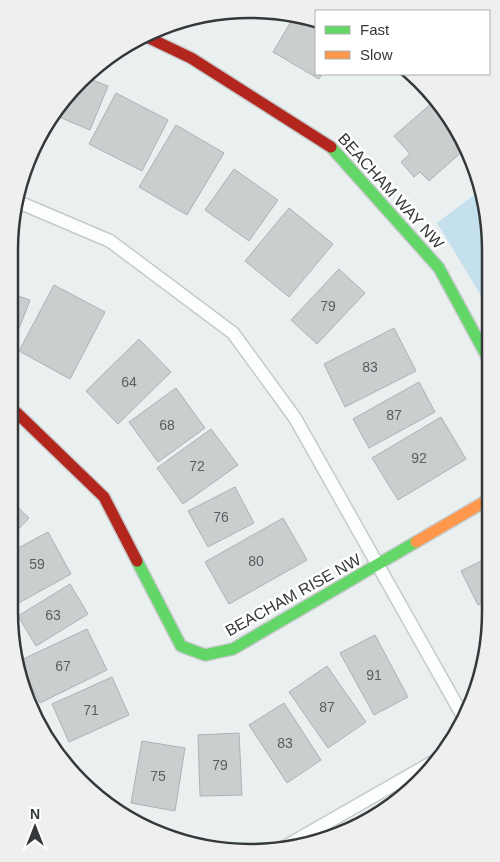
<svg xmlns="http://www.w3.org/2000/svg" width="500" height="862" font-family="Arial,sans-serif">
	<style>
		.green { fill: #c4e0ec }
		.building { fill: #cacecf; stroke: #aeb1b3 }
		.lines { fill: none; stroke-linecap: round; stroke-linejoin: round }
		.lane-casing { stroke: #c6cacb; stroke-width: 15 }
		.fast-casing { stroke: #c6cacb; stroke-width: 14 }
		.slow-casing { stroke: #c6cacb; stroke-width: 14 }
		.jam-casing { stroke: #c6cacb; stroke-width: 14 }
		.lane { stroke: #fcfdfd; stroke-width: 12 }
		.fast { stroke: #63d668; stroke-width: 11 }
		.slow { stroke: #ff974d; stroke-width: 11 }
		.jam { stroke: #b3261e; stroke-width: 11 }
		.labels { text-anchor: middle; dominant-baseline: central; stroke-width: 5; stroke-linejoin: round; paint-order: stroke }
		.number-label { font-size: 14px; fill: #5a5e5f }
		.street-label { font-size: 16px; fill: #34383a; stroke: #fff }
		.rim { fill: none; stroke: #34383a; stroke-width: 2.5 }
	</style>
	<rect width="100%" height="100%" fill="#eaeff0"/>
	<path class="green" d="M 478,192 L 491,234 L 491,312 L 437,223 Z"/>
	<path class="building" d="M 296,13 L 316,21 L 316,74 L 322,74 L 319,79 L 273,52 Z
		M 87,78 L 108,86 L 90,130 L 52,114 Z
		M 116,93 L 168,120 L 142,171 L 89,144 Z
		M 433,102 L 459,129 L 465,149 L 429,181 L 420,172 L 414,177 L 401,162 L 410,154 L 394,136 Z
		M 176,125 L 224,153 L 187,215 L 139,187 Z
		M 234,169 L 278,200 L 249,241 L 205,210 Z
		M 289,208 L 333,244 L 289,297 L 245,261 Z
		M 339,269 L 365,293 L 317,344 L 291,320 Z
		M 54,285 L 105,312 L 70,379 L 19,351 Z
		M 9,293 L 30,300 L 13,344 L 9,343 Z
		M 394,328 L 416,371 L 345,407 L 324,364 Z
		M 139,339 L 171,372 L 118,424 L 86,391 Z
		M 419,382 L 435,412 L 369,448 L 353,419 Z
		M 176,388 L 205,428 L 158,462 L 129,422 Z
		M 441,417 L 466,459 L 398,500 L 372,458 Z
		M 211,429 L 238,465 L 183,504 L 157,468 Z
		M 235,487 L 254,523 L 208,547 L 188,511 Z
		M 9,499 L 29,518 L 9,539 Z
		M 283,518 L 307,560 L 229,604 L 205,562 Z
		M 48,532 L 71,574 L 17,604 L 9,590 L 9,553 Z
		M 491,556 L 491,599 L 478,605 L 461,571 Z
		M 70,584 L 88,614 L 36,646 L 18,616 Z
		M 87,629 L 107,670 L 40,703 L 19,661 Z
		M 375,635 L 408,697 L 374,715 L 340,653 Z
		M 327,666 L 366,722 L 328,748 L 289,692 Z
		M 112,677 L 129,715 L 69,742 L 52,704 Z
		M 284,703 L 321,760 L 287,783 L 249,725 Z
		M 239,733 L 242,795 L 200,796 L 198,735 Z
		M 142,741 L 185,748 L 175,811 L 131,803 Z"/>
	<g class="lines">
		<g class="lane-casing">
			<path id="lane" d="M 16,201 L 110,241 L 233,333 L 295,418 L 464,718
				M 281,849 L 440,758"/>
		</g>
		<g class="fast-casing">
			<path id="fast" d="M 331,147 L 439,268 L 491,364
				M 137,561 L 181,646 L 205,655 L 233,649 L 416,542"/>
		</g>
		<g class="slow-casing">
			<path id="slow" d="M 416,542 L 491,498"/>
		</g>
		<g class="jam-casing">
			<path id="jam" d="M 147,37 L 191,58 L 331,147
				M 9,410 L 17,413 L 104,497 L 137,561"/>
		</g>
		<use href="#lane" class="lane"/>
		<use href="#fast" class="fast"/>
		<use href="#slow" class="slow"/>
		<use href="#jam" class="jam"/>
	</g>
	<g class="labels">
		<g class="number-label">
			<text x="328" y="306">79</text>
			<text x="370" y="367">83</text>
			<text x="129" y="382">64</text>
			<text x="394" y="415">87</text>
			<text x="167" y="425">68</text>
			<text x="419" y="458">92</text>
			<text x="197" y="466">72</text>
			<text x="221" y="517">76</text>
			<text x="256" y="561">80</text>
			<text x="37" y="564">59</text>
			<text x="53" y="615">63</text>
			<text x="63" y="666">67</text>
			<text x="374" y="675">91</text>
			<text x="327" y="707">87</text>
			<text x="91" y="710">71</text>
			<text x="285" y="743">83</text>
			<text x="220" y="765">79</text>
			<text x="158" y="776">75</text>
		</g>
		<g class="street-label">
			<text transform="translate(391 191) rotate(48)">BEACHAM WAY NW</text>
			<text transform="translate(293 595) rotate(-29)">BEACHAM RISE NW</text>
		</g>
	</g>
	<path d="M0 0H500V862H0ZM250 18H250A232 232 0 0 1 482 250V612A232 232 0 0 1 250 844H250A232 232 0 0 1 18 612V250A232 232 0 0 1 250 18Z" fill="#efefef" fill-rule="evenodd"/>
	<path class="rim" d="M250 18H250A232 232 0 0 1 482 250V612A232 232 0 0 1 250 844H250A232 232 0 0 1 18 612V250A232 232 0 0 1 250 18Z"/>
	<rect x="315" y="10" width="175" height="65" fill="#ffffff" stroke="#aeafb0"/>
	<rect x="325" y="26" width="25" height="8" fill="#63d668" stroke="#aeafb0"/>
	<text x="360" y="35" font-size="15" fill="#34383a">Fast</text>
	<rect x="325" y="51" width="25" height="8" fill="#ff974d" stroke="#aeafb0"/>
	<text x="360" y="60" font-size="15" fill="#34383a">Slow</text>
	<g transform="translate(35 827)" stroke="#ffffff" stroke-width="4" paint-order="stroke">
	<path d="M0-4L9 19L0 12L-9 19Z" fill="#34383a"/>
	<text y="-8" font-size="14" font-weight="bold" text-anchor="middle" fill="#34383a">N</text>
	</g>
</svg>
